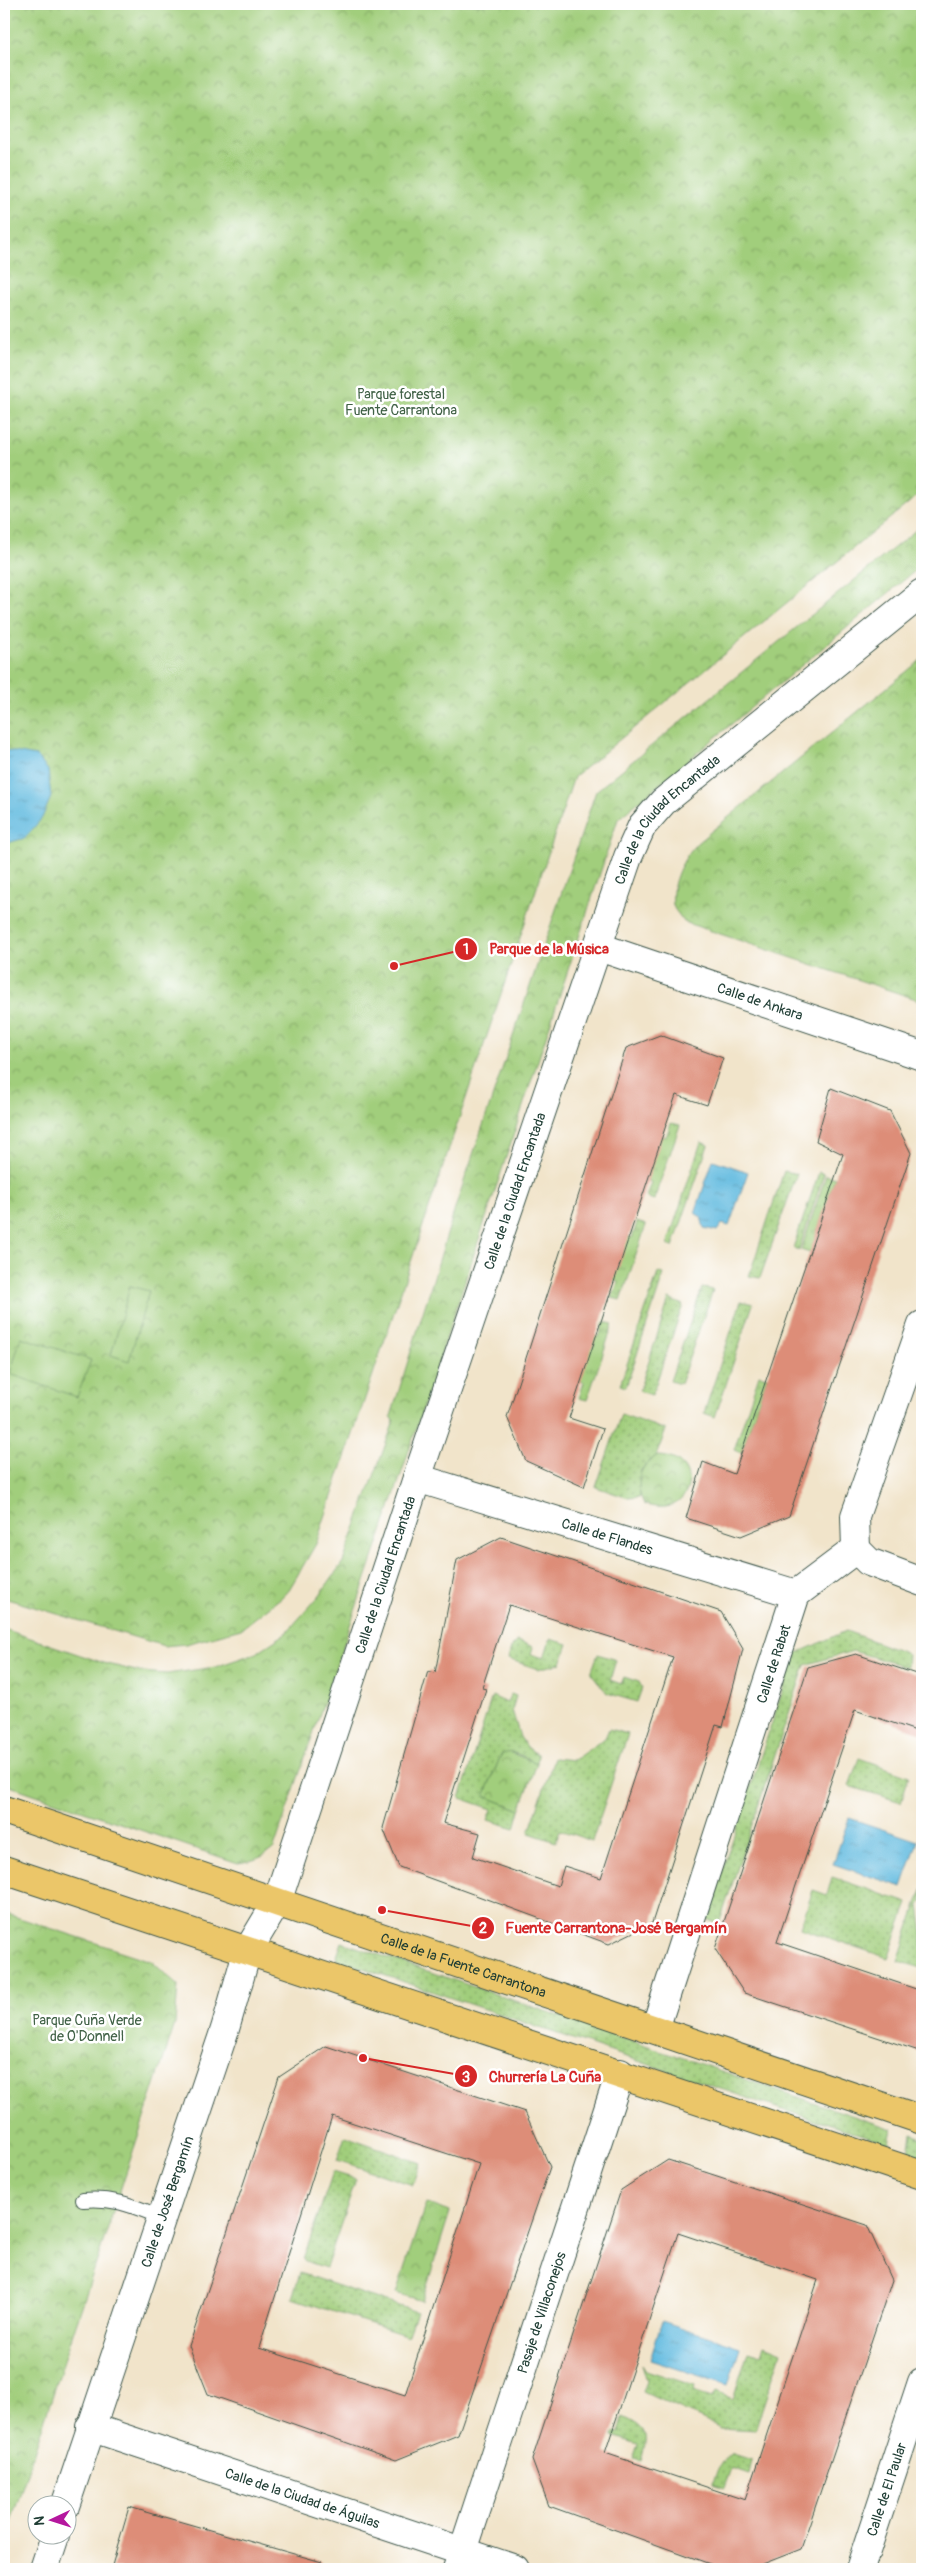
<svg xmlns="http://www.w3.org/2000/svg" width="926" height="2573" font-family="Pangolin,sans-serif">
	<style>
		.grass { fill: url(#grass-tufts); stroke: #608658 }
		.park { fill: url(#park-crowns); stroke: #608658 }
		.garden { fill: url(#garden-dots); stroke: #608658 }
		.pitch { fill: #a1ce7b; stroke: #608658 }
		.water { fill: url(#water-ripples); stroke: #407c8a }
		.building { fill: #dd8d78; fill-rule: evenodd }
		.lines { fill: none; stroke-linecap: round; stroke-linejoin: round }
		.lane-casing { stroke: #3e564a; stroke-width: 16 }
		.street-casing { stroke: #3e564a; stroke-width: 30 }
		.primary-casing { stroke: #3e564a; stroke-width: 30 }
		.lane { stroke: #fff; stroke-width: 14 }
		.street { stroke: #fff; stroke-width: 28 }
		.primary { stroke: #ebc669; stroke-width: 28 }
		.labels { text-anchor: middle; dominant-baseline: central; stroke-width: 5; stroke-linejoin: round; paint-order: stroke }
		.park-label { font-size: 14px; fill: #406146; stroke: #fff }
		.street-label { font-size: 14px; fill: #1f3d34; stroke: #fff }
		.leader { fill: none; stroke: #d62828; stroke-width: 2 }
		.callout-dot { fill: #d62828; stroke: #fff; stroke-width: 2 }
		.mark-label { font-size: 15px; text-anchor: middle; font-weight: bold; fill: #fff }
		.callout-label { font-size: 15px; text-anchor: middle; font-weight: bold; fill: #d62828; stroke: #fff; stroke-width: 5; stroke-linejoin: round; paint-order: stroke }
	</style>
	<defs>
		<pattern id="grass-tufts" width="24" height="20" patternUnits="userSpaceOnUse" patternTransform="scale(1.25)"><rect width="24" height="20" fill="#a1ce7b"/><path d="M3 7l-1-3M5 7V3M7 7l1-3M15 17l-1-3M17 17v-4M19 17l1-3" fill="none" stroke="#83a866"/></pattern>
		<pattern id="park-crowns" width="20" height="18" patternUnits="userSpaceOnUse" patternTransform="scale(1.25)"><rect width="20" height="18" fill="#a1ce7b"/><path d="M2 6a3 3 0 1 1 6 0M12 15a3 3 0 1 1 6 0" fill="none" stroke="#83a866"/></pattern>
		<pattern id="garden-dots" width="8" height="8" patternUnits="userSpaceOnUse" patternTransform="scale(1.25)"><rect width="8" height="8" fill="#a1ce7b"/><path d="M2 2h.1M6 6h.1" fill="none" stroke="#83a866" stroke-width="1.8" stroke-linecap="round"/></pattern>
		<pattern id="water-ripples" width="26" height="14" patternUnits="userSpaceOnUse" patternTransform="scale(1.25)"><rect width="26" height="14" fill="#61badf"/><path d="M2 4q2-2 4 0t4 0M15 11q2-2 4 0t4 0" fill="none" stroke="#4f98b6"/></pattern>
	</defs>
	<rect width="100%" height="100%" fill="#fff"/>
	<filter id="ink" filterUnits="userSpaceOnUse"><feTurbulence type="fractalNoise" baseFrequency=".02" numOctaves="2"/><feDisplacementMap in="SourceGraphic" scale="10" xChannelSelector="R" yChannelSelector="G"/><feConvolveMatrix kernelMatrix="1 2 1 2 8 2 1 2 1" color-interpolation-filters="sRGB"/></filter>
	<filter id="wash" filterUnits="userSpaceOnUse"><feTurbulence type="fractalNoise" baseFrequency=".0096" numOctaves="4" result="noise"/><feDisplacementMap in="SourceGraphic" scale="20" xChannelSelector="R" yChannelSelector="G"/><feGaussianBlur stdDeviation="1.12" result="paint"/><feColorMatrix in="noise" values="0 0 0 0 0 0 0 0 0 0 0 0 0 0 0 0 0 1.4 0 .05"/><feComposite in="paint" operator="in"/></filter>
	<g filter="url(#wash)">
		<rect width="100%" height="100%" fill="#f1e4ca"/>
		<path class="grass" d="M 671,1123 L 680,1125 L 654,1200 L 646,1197 L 651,1182 L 646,1180 L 661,1136 L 666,1137 Z
			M 826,1175 L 835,1178 L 810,1253 L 801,1250 Z
			M 637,1222 L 646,1225 L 621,1300 L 612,1298 L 618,1282 L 613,1280 L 628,1236 L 632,1238 Z
			M 604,1322 L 613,1324 L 587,1400 L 579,1398 L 584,1382 L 579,1381 L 594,1336 L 599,1337 Z
			M 759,1375 L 767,1377 L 741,1453 L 734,1450 Z"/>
		<path class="park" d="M 4,4 L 922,4 L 922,492 L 574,777 L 316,1544 L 287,1593 L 241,1629 L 186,1644 L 164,1646 L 4,1598 Z
			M 922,525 L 922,565 L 618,819 L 386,1520 L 274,1848 C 263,1858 253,1861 238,1863 L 4,1784 L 4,1629 L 104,1663 L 140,1672 L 167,1674 L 215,1667 L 256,1653 L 285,1634 L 319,1596 L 343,1562 L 394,1421 L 391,1416 L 458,1199 L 596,791 Z
			M 922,659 L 922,1001 L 684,922 C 681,917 674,910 673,905 C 670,883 683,858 697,843 Z
			M 656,1456 C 707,1455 694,1523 644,1504 C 634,1485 638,1467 656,1456 Z
			M 506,1751 L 537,1763 L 520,1810 L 484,1796 L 501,1755 Z
			M 4,1913 L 151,1961 L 178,1985 L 175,2024 L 4,2543 Z
			M 426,2203 L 450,2212 L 422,2301 L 396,2293 Z"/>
		<path class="garden" d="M 701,1142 L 708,1145 L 673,1247 L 667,1245 Z
			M 784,1171 L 797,1174 L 760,1278 L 749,1276 Z
			M 819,1172 L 824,1174 L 799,1250 L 793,1248 Z
			M 658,1273 L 664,1274 L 626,1387 L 620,1385 Z
			M 702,1288 L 713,1290 L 680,1384 L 670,1381 Z
			M 669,1299 L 683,1305 L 652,1395 L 639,1391 Z
			M 741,1301 L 753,1304 L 715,1417 L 704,1413 Z
			M 621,1414 L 666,1430 L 656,1456 L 648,1462 L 641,1470 L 639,1479 L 640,1497 L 628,1498 L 596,1487 Z
			M 846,1631 L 908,1654 L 907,1667 L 853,1651 L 805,1665 L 719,1924 L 706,1919 L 795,1654 Z
			M 550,1639 L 568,1644 L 561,1663 L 538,1669 L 508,1659 L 512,1645 L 518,1641 L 533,1647 L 531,1654 L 544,1658 Z
			M 598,1654 L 616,1660 L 610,1680 L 621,1684 L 624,1677 L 639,1682 L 642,1688 L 637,1702 L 607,1693 L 591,1673 Z
			M 511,1694 L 516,1696 L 512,1710 L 520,1737 L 527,1747 L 538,1755 L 537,1763 C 525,1758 512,1748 501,1755 L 484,1796 L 520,1810 L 515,1828 L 488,1820 L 492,1809 L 460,1798 L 492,1696 L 507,1703 Z
			M 609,1729 L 628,1734 L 592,1841 L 560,1830 L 556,1842 L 529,1833 L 554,1758 L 574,1760 L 605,1738 Z
			M 859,1758 L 909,1776 L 901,1802 L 849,1786 Z
			M 832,1877 L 908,1903 L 888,1958 L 800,1928 L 813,1890 L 827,1895 Z
			M 922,1889 L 922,1902 L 919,1905 L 922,1926 L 922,1968 L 898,1961 Z
			M 342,1942 L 892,2129 L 889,2143 L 780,2109 L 336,1959 Z
			M 912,2134 L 922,2138 L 922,2157 L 909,2152 Z
			M 345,2136 L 421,2163 L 413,2185 L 337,2160 Z
			M 333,2172 L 356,2179 L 326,2268 L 303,2260 Z
			M 300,2273 L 417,2312 L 408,2336 L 292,2298 Z
			M 764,2345 L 781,2352 L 755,2430 L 721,2428 L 643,2392 L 647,2381 L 642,2364 L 646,2370 L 695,2386 L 693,2392 L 712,2398 L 715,2392 L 733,2399 L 748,2351 L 761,2355 Z
			M 623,2417 C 649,2429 648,2434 641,2461 L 633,2459 L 638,2444 L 613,2436 L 614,2432 L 619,2433 Z
			M 733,2454 L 752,2460 L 749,2474 L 731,2468 L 724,2488 L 713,2484 C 717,2470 719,2461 733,2454 Z"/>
		<path class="pitch" d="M 130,1286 L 149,1291 L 129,1361 L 111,1355 Z
			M 21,1337 L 91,1360 L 77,1397 L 10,1374 Z"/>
		<path class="water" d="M 4,750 L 36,756 L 48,770 L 51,797 L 42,818 L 25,838 L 4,844 Z
			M 713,1160 L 748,1172 L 729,1226 L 722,1224 L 717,1231 L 704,1228 L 701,1217 L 695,1213 Z
			M 849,1818 L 918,1841 L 902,1887 L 833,1864 Z
			M 662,2321 L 740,2347 L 728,2385 L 650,2360 Z"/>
		<g id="blocks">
			<path class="building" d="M 660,1035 L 723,1058 L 707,1105 L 676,1095 L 569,1418 L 603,1429 L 584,1487 L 526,1461 L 507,1417 L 626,1048 Z
				M 831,1088 L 890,1111 L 911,1153 L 789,1516 L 741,1536 L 686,1518 L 703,1462 L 734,1474 L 843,1154 L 816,1141 Z
				M 501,1537 L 721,1612 L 743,1649 L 723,1727 L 716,1725 L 652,1923 L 609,1944 L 399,1867 L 383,1828 L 428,1671 L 435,1673 L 457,1560 ZM 509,1605 L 673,1657 L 601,1878 L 564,1866 L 558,1886 L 473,1857 L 480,1833 L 443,1823 L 486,1689 L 482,1688 Z
				M 856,1654 L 922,1676 L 922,1733 L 855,1710 L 777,1942 L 922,1991 L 922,2052 L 744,1993 L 715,1949 L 808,1667 Z
				M 326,2046 L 525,2112 L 550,2167 L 458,2435 L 396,2460 L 208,2394 L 189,2346 L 279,2077 ZM 332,2116 L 479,2164 L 405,2395 L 259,2348 Z
				M 668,2160 L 867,2225 L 892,2280 L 801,2549 L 750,2569 L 724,2569 L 549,2506 L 532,2460 L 621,2190 ZM 678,2233 L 818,2280 L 745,2500 L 605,2453 Z
				M 129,2507 L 322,2562 L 320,2569 L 111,2569 Z"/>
		</g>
	</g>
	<g filter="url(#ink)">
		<use href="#blocks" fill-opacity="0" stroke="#3e564a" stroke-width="1"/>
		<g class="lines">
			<g class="lane-casing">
				<path id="lane" d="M 83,2200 C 114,2197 133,2206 161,2217"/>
			</g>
			<g class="street-casing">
				<g id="street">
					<path id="s1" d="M 599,947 L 922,1056"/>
					<path id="s2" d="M 417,1478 L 796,1594"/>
					<path d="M 856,1549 L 855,1516 L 922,1325"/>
					<path d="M 856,1549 L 869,1562 L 922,1582"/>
					<path id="s3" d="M 655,2029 L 796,1594 L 856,1549"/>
					<path id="s4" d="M 90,2427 L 515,2569"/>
					<path id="s5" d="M 65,2506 L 225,2029 L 247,1952 L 277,1902 L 417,1478 L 628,857 L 642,826 L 663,802 L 922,593"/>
					<path d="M 44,2569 L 55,2536"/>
					<path id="s6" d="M 457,2569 L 620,2073"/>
					<path id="s7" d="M 860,2569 L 922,2382"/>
				</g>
			</g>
			<g class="primary-casing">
				<g id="primary">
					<path id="s8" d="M 4,1810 L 922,2120"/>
					<path d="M 4,1870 L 922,2175"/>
				</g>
			</g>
			<use href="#lane" class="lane"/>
			<use href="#street" class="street"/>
			<use href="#primary" class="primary"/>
		</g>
	</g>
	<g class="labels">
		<g class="park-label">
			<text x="401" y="394">Parque forestal<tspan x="401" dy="16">Fuente Carrantona</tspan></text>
			<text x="87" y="2020">Parque Cuña Verde<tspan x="87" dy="16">de O'Donnell</tspan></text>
		</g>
		<g class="street-label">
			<text stroke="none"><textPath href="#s5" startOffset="1798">Calle de la Ciudad Encantada</textPath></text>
			<text stroke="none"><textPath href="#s1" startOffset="170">Calle de Ankara</textPath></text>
			<text stroke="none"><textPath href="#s5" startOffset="1391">Calle de la Ciudad Encantada</textPath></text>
			<text stroke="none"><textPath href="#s2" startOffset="199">Calle de Flandes</textPath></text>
			<text stroke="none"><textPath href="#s5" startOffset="986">Calle de la Ciudad Encantada</textPath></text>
			<text stroke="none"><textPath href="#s3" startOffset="384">Calle de Rabat</textPath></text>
			<text stroke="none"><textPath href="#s8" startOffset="485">Calle de la Fuente Carrantona</textPath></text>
			<text stroke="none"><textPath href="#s5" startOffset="321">Calle de José Bergamín</textPath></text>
			<text stroke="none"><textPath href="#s6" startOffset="270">Pasaje de Villaconejos</textPath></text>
			<text stroke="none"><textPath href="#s7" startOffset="84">Calle de El Paular</textPath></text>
			<text stroke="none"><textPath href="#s4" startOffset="224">Calle de la Ciudad de Águilas</textPath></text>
		</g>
	</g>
	<path class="leader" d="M394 966L466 949M382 1910L483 1928M363 2058L466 2076"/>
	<g class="callout-dot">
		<circle cx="394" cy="966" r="5"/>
		<circle cx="382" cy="1910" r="5"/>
		<circle cx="363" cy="2058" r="5"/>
		<circle cx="466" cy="949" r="12"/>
		<circle cx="483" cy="1928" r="12"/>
		<circle cx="466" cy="2076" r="12"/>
	</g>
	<g class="mark-label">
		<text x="466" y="954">1</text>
		<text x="483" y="1933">2</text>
		<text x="466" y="2082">3</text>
	</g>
	<g class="callout-label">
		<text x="549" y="954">Parque de la Música</text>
		<text x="616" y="1933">Fuente Carrantona-José Bergamín</text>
		<text x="545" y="2082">Churrería La Cuña</text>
	</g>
	<rect width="926" height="2573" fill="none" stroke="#fff" stroke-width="20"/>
	<g transform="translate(52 2520) rotate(266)"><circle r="24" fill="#ffffff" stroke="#a5b1ae"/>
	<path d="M0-4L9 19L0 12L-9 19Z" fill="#b5179e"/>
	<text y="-8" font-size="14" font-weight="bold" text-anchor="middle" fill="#1f3d34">N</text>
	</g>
</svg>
